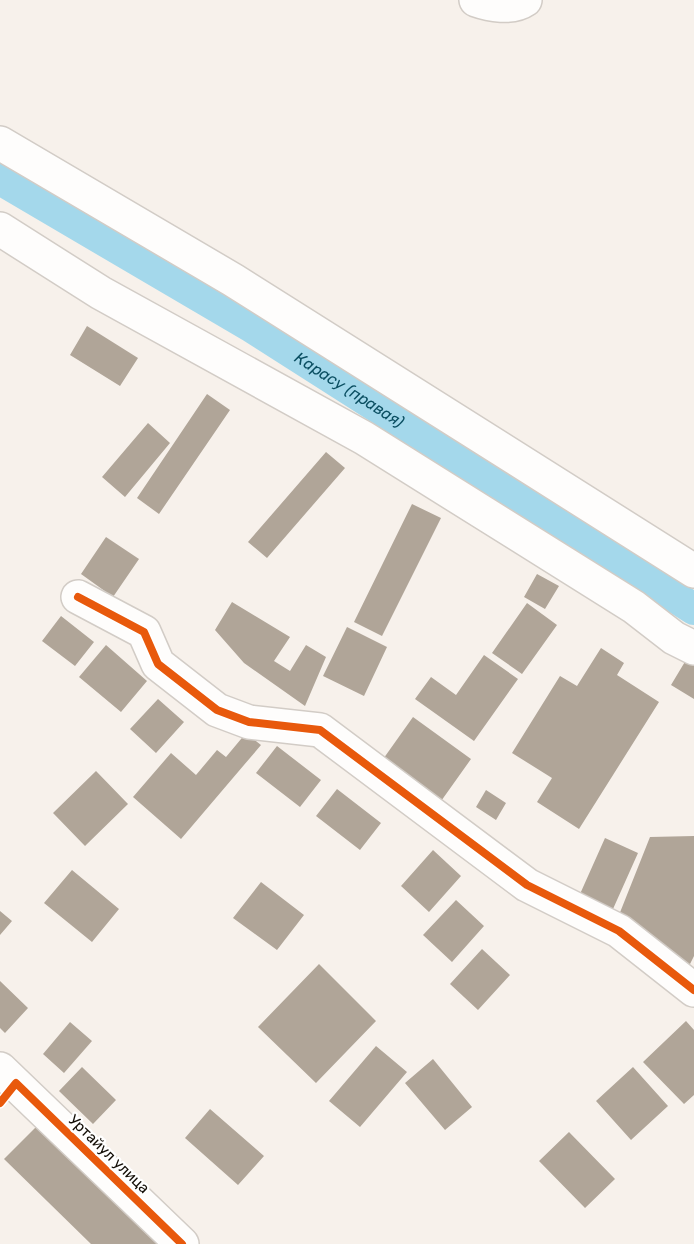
<svg xmlns="http://www.w3.org/2000/svg" width="694" height="1244" font-family="Rubik,sans-serif">
	<style>
		.lines { fill: none; stroke-linecap: round; stroke-linejoin: round }
		.canal { stroke: #a4d8eb; stroke-width: 32 }
		.building { fill: #b0a598 }
		.minor-casing { stroke: #d2ccc6; stroke-width: 36 }
		.minor { stroke: #fefdfc; stroke-width: 33 }
		.cycleway-casing { stroke: #fff; stroke-width: 11 }
		.cycleway { stroke: #e8590c; stroke-width: 8 }
		.labels { text-anchor: middle; dominant-baseline: central; stroke-width: 4.5; stroke-linejoin: round; paint-order: stroke }
		.street-label { font-size: 15px; fill: #130e07; stroke: #fff }
		.water-label { font-size: 16px; font-style: italic; fill: #0b4f62; stroke: #fff }
	</style>
	<rect width="100%" height="100%" fill="#f7f1eb"/>
	<g class="lines">
		<path class="canal" id="s1" d="M 0,179 L 252,327 L 694,609"/>
	</g>
	<path class="building" d="M 87,326 L 138,358 L 120,386 L 70,355 Z
		M 207,394 L 230,410 L 159,514 L 137,498 Z
		M 148,423 L 170,443 L 125,497 L 102,477 Z
		M 326,452 L 345,468 L 267,558 L 248,542 Z
		M 412,504 L 441,518 L 382,636 L 354,622 Z
		M 106,537 L 139,559 L 113,597 L 81,574 Z
		M 537,574 L 559,586 L 545,609 L 524,597 Z
		M 232,602 L 290,637 L 274,661 L 290,671 L 306,645 L 326,657 L 305,706 L 244,663 L 215,630 Z
		M 527,603 L 557,625 L 522,674 L 492,653 Z
		M 61,616 L 94,642 L 75,666 L 42,641 Z
		M 347,627 L 387,647 L 364,696 L 323,676 Z
		M 106,645 L 147,681 L 121,712 L 79,677 Z
		M 601,648 L 624,663 L 617,675 L 659,702 L 579,829 L 537,802 L 552,778 L 512,753 L 560,676 L 577,686 Z
		M 484,655 L 518,679 L 474,741 L 415,699 L 431,677 L 456,695 Z
		M 686,660 L 694,665 L 694,699 L 671,685 Z
		M 158,699 L 184,722 L 156,753 L 130,729 Z
		M 413,717 L 471,759 L 439,804 L 381,762 Z
		M 246,733 L 261,745 L 181,839 L 133,797 L 171,753 L 196,775 L 217,750 L 226,757 Z
		M 277,746 L 321,780 L 300,807 L 256,773 Z
		M 96,771 L 128,804 L 85,846 L 53,813 Z
		M 337,789 L 381,823 L 360,850 L 316,816 Z
		M 486,790 L 506,803 L 496,820 L 476,807 Z
		M 694,836 L 694,956 L 689,966 L 617,920 L 650,837 Z
		M 605,838 L 638,853 L 613,909 L 580,894 Z
		M 433,850 L 461,876 L 429,912 L 401,886 Z
		M 72,870 L 119,909 L 92,942 L 44,903 Z
		M 261,882 L 304,915 L 277,950 L 233,918 Z
		M 456,900 L 484,926 L 452,962 L 423,935 Z
		M 0,911 L 12,921 L 0,935 Z
		M 482,949 L 510,975 L 478,1010 L 450,984 Z
		M 319,964 L 376,1021 L 316,1083 L 258,1027 Z
		M 0,981 L 28,1008 L 5,1033 L 0,1028 Z
		M 686,1021 L 694,1030 L 694,1095 L 684,1104 L 643,1062 Z
		M 70,1022 L 92,1041 L 64,1073 L 43,1054 Z
		M 376,1046 L 407,1072 L 360,1127 L 329,1101 Z
		M 433,1059 L 472,1107 L 445,1130 L 405,1083 Z
		M 82,1067 L 116,1100 L 93,1124 L 59,1091 Z
		M 633,1067 L 668,1106 L 631,1140 L 596,1101 Z
		M 210,1109 L 264,1156 L 238,1185 L 185,1138 Z
		M 43,1120 L 160,1244 L 91,1244 L 4,1159 Z
		M 569,1132 L 615,1179 L 585,1208 L 539,1161 Z"/>
	<g class="lines">
		<g class="minor-casing">
			<path id="minor" d="M 476,0 C 490,5 512,9 525,0
				M 0,143 L 233,280 L 694,571
				M 0,229 L 101,293 L 364,438 L 634,607 L 674,638 L 694,648
				M 78,597 L 144,632 L 158,664 L 217,710 L 249,722 L 320,730 L 527,885 L 619,931 L 694,990
				M 0,1069 L 182,1244"/>
		</g>
		<use href="#minor" class="minor"/>
		<g class="cycleway-casing">
			<path id="cycleway" d="M 78,597 L 144,632 L 158,664 L 217,710 L 249,722 L 320,730 L 527,885 L 619,931 L 694,990
				M 0,1103 L 16,1083 L 182,1244"/>
		</g>
		<use href="#cycleway" class="cycleway"/>
	</g>
	<g class="labels">
		<g class="street-label">
			<text transform="translate(109 1154) rotate(44)">Уртайул улица</text>
		</g>
		<g class="water-label">
			<text stroke="none"><textPath href="#s1" startOffset="408">Карасу (правая)</textPath></text>
		</g>
	</g>
</svg>
